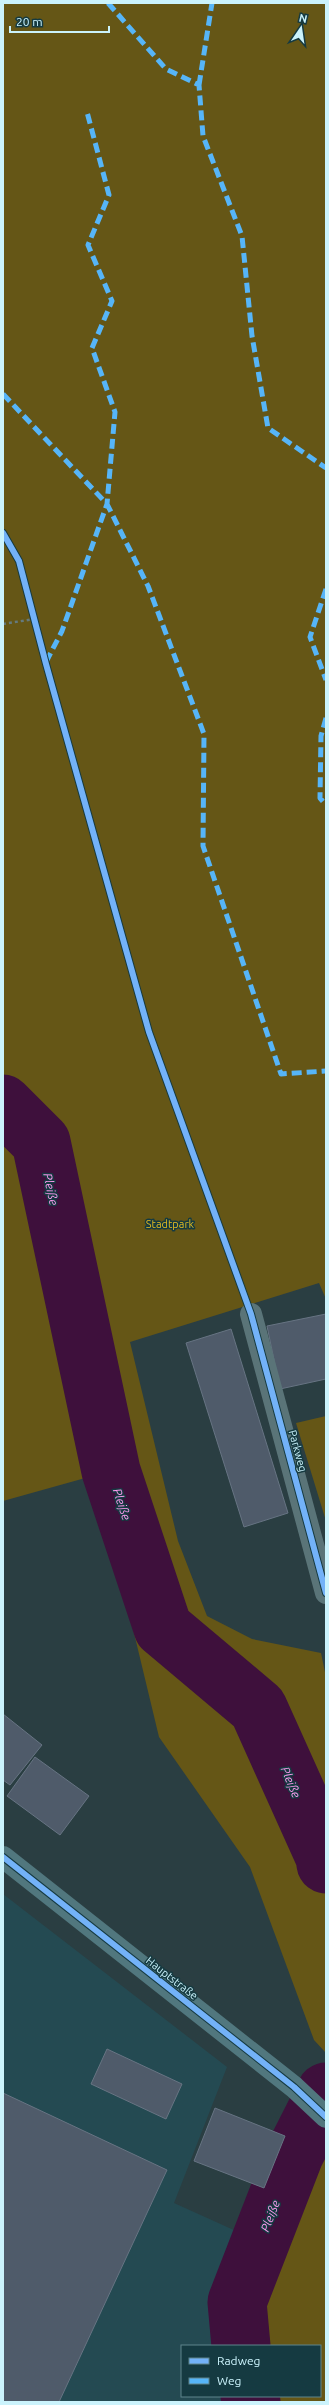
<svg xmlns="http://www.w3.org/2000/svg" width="329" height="2405" font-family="Ubuntu,sans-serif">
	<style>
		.built { fill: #244a52 }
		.green { fill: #655616 }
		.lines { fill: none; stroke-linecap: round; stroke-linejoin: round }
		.river { stroke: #3e103c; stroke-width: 59 }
		.building { fill: #4f5b6a; stroke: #677483 }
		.path { stroke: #657a7e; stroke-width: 2.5; stroke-dasharray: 3 3; stroke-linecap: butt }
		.minor { stroke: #5a7478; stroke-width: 22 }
		.major { stroke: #51777e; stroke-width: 22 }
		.quiet { stroke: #56b5f8; stroke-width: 5; stroke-dasharray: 10 5; stroke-linecap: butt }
		.cycleway-casing { stroke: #153a41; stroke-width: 8 }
		.cycleway { stroke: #73b2f8; stroke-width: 6 }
		.labels { text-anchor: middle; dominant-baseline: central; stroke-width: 3; stroke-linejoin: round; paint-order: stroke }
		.park-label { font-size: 11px; fill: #e5bc1f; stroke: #153a41 }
		.street-label { font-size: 11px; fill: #cbf3fc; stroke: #153a41 }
		.water-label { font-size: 12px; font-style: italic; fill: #fe9af0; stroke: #153a41 }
	</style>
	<rect width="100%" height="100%" fill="#2a3e42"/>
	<path class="built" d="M 3,1894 L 227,2067 L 174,2203 L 247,2236 L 227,2302 L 231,2346 L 182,2346 L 182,2396 L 235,2396 L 236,2402 L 3,2402 Z"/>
	<path class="green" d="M 3,3 L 326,3 L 326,1299 L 319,1283 L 130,1342 L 178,1541 L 207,1616 L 252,1639 L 321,1653 L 326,1677 L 326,2053 L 314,2040 L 250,1867 L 159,1737 L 96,1475 L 3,1501 Z
		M 326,1416 L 326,1521 L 296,1423 Z
		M 296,2122 L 326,2155 L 326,2402 L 236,2402 L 235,2396 L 320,2396 L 320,2346 L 231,2346 L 227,2302 L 247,2236 Z"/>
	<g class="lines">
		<path class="river" d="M 3,1104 L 41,1142 L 111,1471 L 163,1628 L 258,1708 L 325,1857 L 326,1864
			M 241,2346 L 237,2302 L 294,2155 L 326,2092
			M 250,2396 L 251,2402"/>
	</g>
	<path class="building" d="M 326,1314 L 326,1379 L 280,1389 L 267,1326 Z
		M 231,1329 L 288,1513 L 244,1527 L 186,1343 Z
		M 3,1714 L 42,1745 L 10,1785 L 3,1780 Z
		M 35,1757 L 89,1796 L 60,1835 L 7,1796 Z
		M 107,2049 L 182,2084 L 166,2119 L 91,2084 Z
		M 3,2093 L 167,2170 L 59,2402 L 3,2402 Z
		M 215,2108 L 285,2136 L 264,2188 L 194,2161 Z"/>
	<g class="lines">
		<path class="path" d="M 3,624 L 34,619"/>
		<path class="minor" d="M 251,1314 L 326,1593"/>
		<path class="major" d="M 3,1857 L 294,2087 L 326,2117"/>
		<path class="quiet" d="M 108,3 L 166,69 L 199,85 L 203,136 L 242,236 L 252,336 L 268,428 L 326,468
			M 199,85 L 212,3
			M 3,394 L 107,504 L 148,586 L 204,734 L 203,846 L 281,1074 L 326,1071
			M 326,589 L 310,637 L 326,680
			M 46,662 L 62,631 L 107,504 L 115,412 L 92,348 L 112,301 L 88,245 L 109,195 L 87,112
			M 326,718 L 321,736 L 320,798 L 326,805"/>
		<g class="cycleway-casing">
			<path id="cycleway" d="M 3,533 L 19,561 L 46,664 L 149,1032 L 251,1314 L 326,1593
				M 3,1857 L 294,2087 L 326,2117"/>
		</g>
		<use href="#cycleway" class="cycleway"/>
	</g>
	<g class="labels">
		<g class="park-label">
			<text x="170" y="1224">Stadtpark</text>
		</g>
		<g class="street-label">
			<text transform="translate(298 1451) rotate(75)">Parkweg</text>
			<text transform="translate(172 1978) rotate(38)">Hauptstraße</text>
		</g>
		<g class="water-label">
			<text transform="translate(51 1189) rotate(78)">Pleiße</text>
			<text transform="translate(122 1504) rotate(72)">Pleiße</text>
			<text transform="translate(291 1782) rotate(67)">Pleiße</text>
			<text transform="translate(270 2216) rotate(-69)">Pleiße</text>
		</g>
	</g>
	<rect width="329" height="2405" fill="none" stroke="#cbf3fc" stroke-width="8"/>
	<rect x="181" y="2345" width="140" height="52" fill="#153a41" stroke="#5e848c"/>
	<rect x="189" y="2358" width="20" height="6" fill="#73b2f8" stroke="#5e848c"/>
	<text x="217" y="2365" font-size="12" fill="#cbf3fc">Radweg</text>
	<rect x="189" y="2378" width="20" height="6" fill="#56b5f8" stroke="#5e848c"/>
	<text x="217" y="2385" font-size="12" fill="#cbf3fc">Weg</text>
	<g transform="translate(301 28) rotate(13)" stroke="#153a41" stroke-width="3" paint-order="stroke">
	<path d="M0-3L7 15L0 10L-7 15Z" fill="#cbf3fc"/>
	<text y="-6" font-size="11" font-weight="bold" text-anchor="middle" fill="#cbf3fc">N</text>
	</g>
	<path d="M10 26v6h99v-6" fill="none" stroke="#cbf3fc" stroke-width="2"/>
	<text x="16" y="26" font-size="12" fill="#cbf3fc" stroke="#153a41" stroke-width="3" paint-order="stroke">20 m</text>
</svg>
